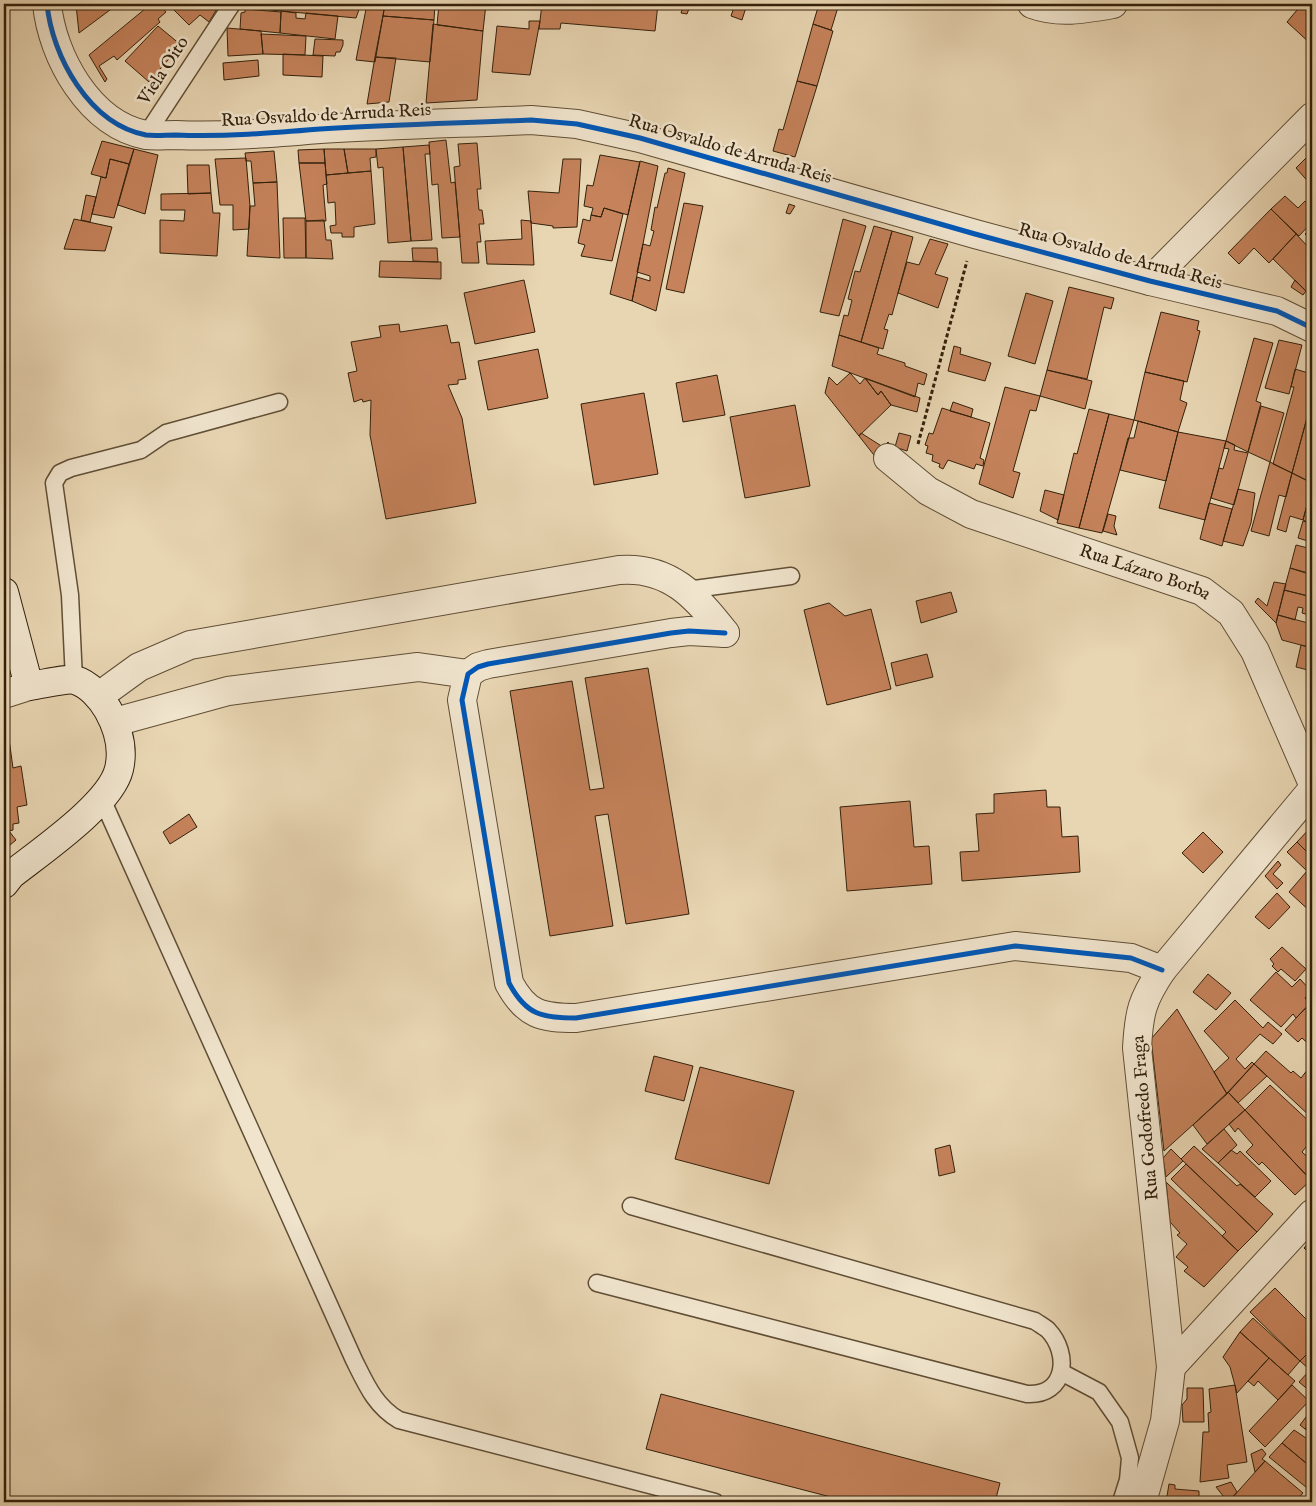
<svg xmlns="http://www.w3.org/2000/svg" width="1316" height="1506" font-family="'IM FELL English',serif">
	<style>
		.building { fill: #c5825b; stroke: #33210b }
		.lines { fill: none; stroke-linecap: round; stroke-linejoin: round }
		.lane-casing { stroke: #604e35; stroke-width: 19 }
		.street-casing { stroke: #604e35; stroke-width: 30 }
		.secondary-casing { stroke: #33210b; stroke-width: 30 }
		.path { stroke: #33210b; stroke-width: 3; stroke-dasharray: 4 2.5; stroke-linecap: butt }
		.lane { stroke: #f0e4cd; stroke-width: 16 }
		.street { stroke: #f0e4cd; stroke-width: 28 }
		.secondary { stroke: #f0e4cd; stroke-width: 28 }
		.cycleway-casing { stroke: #f0e4cd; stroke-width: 8 }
		.cycleway { stroke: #0057b8; stroke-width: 5 }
		.labels { text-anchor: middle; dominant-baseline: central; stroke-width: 5; stroke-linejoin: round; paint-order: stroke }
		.street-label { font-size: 18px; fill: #33210b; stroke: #f0e4cd }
	</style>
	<rect width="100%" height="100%" fill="#e8d5b2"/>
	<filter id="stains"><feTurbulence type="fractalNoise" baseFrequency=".004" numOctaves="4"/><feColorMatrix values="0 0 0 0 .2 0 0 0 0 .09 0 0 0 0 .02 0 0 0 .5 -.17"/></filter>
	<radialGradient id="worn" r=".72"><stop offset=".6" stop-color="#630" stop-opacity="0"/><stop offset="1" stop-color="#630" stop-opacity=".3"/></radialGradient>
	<path class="building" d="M 78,4 L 118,4 L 79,33 L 76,5 Z
		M 151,4 L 159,4 L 166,12 L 158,19 L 160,22 L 117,60 L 114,56 L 99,66 L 107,79 L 105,82 L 89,55 Z
		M 180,4 L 220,4 L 209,22 L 200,15 L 189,25 L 174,10 Z
		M 261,4 L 361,4 L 356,18 L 260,9 Z
		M 367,4 L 385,4 L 375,62 L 356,60 Z
		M 385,4 L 435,4 L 434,20 L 383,16 Z
		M 439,4 L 486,4 L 483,31 L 437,25 Z
		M 520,4 L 542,4 L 541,9 L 519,7 Z
		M 542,4 L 658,4 L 655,31 L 561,23 L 560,29 L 539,29 Z
		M 684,4 L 690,6 L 687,14 L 681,13 Z
		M 735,4 L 747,4 L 742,20 L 731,16 Z
		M 819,4 L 839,4 L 831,30 L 813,24 Z
		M 1302,4 L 1312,4 L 1312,45 L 1287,22 Z
		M 245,9 L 281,12 L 280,33 L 240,29 L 241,13 L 245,12 Z
		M 281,11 L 296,13 L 296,18 L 305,19 L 306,13 L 338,16 L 335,39 L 280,33 Z
		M 383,16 L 434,20 L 430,62 L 375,57 Z
		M 529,21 L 540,21 L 530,75 L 492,72 L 497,26 L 529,29 Z
		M 433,24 L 483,31 L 477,100 L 426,103 Z
		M 813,24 L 833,31 L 817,86 L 797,81 Z
		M 158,26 L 181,45 L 149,82 L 125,61 Z
		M 227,28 L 261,31 L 263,54 L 228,56 Z
		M 261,34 L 306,36 L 305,55 L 263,54 Z
		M 315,39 L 343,40 L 343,45 L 340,52 L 336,52 L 335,56 L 313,55 Z
		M 283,54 L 323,56 L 322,77 L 283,75 Z
		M 375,57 L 396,58 L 389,102 L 367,104 Z
		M 258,60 L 259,76 L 224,80 L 223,63 Z
		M 797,81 L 817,86 L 795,157 L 773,151 L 779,129 L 783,130 Z
		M 446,140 L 451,183 L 455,182 L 460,237 L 442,238 L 438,184 L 432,185 L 429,142 Z
		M 102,141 L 134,149 L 129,164 L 110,159 L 106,178 L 91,174 Z
		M 477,143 L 481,189 L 477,189 L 479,210 L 482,210 L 484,224 L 479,224 L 481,242 L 477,242 L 479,263 L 462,263 L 454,167 L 460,166 L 458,144 Z
		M 429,145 L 430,154 L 425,154 L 432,240 L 411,241 L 403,147 Z
		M 403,147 L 411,241 L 388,243 L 383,167 L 378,168 L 376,149 Z
		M 134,149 L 158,155 L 145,214 L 118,205 Z
		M 324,149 L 325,163 L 299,163 L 298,150 Z
		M 324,149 L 344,149 L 348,173 L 326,175 Z
		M 344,149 L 376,149 L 376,157 L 370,158 L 371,171 L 348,173 Z
		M 274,151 L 277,182 L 253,183 L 251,161 L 246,161 L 245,153 Z
		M 1312,152 L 1312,186 L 1296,168 Z
		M 600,155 L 640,162 L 628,215 L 604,208 L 601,217 L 591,215 L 593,208 L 584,206 L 587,185 L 593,186 Z
		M 246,158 L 250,206 L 249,229 L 233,230 L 233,205 L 220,205 L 215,159 Z
		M 110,159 L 129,164 L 114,218 L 92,214 L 101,177 L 106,178 Z
		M 563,159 L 581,159 L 577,227 L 553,228 L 553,226 L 531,223 L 528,191 L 559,193 Z
		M 640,161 L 658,166 L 632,301 L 610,294 Z
		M 299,163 L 325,163 L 327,184 L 323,185 L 326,221 L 306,221 Z
		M 187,165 L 209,165 L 211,193 L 188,194 Z
		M 668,168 L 685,173 L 656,311 L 632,301 L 637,277 L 650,281 L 650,276 L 637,272 L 643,244 L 650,246 L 654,231 L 651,230 L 655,207 L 657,208 L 665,173 L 667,173 Z
		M 371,171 L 375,224 L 354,227 L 354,237 L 342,237 L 342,233 L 331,233 L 330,226 L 336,225 L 335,202 L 328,203 L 326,175 Z
		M 277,182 L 280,258 L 247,256 L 250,206 L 255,206 L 253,183 Z
		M 211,193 L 213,213 L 220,213 L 217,256 L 160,253 L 160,220 L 184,221 L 185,210 L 161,210 L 161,194 Z
		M 86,195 L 96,197 L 90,222 L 81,220 Z
		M 1285,196 L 1298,208 L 1305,201 L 1312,209 L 1307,216 L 1312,222 L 1299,236 L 1271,209 Z
		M 684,203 L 703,206 L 684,293 L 666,289 Z
		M 789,204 L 795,206 L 790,214 L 786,213 Z
		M 604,208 L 623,214 L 612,261 L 581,256 L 585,245 L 578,243 L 583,219 L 590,221 L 591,215 L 601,217 Z
		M 1271,209 L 1296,234 L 1269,263 L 1254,248 L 1239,264 L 1228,253 Z
		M 283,218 L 305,218 L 306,258 L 284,258 Z
		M 74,219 L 112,227 L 105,251 L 64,249 Z
		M 843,219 L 866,226 L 839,316 L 820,312 Z
		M 324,220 L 326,240 L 331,240 L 333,259 L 306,258 L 306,221 Z
		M 521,220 L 531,221 L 534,265 L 487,264 L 485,241 L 522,239 Z
		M 874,226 L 892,231 L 861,342 L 839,335 L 844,315 L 848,316 L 852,300 L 848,299 L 855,271 L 860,272 Z
		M 1312,227 L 1312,241 L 1305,234 Z
		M 892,231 L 913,237 L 892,315 L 889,314 L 884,329 L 888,330 L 883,349 L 861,342 Z
		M 1296,234 L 1312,251 L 1312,297 L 1273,259 Z
		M 930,239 L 948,244 L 935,274 L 948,278 L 938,308 L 898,293 L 907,262 L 919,265 Z
		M 412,248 L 437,248 L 438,262 L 413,261 Z
		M 380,261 L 441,262 L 441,279 L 379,277 Z
		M 524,280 L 535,332 L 475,344 L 464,293 Z
		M 1295,280 L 1306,291 L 1303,295 L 1291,287 Z
		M 1069,287 L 1114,298 L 1111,309 L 1104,307 L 1087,379 L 1047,370 Z
		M 1026,293 L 1053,301 L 1035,364 L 1008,356 Z
		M 1161,312 L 1199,321 L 1197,330 L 1200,331 L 1187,382 L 1145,372 Z
		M 399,324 L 400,332 L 447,325 L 451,343 L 459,342 L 466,379 L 458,380 L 458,384 L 448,385 L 462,418 L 476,503 L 386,519 L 370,435 L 371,400 L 363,402 L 362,399 L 354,402 L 348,373 L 357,371 L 351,342 L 381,337 L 379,326 Z
		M 839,335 L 879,348 L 877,354 L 905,363 L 905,366 L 927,374 L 924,385 L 918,383 L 915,397 L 832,366 Z
		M 1254,338 L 1273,343 L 1256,401 L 1261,403 L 1248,452 L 1226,441 Z
		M 1279,340 L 1302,345 L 1289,394 L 1265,388 Z
		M 954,346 L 961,348 L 960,354 L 991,363 L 985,381 L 948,371 Z
		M 538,349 L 548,398 L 488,410 L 478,361 Z
		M 1295,369 L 1312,374 L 1312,399 L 1292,473 L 1273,464 L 1294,387 L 1291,387 Z
		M 1047,370 L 1092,381 L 1085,409 L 1040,396 Z
		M 1145,372 L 1184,381 L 1180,400 L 1187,403 L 1178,432 L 1134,420 Z
		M 850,373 L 860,384 L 865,378 L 878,395 L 881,391 L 891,405 L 859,436 L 825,393 L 829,377 L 837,385 Z
		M 717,375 L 725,415 L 683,422 L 676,383 Z
		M 865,378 L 920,398 L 917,412 L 891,405 L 881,391 L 878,395 Z
		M 1005,387 L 1040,396 L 1036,411 L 1030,410 L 1013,471 L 1020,473 L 1013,498 L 979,484 Z
		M 644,393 L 658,474 L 594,485 L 581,404 Z
		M 1312,400 L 1312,483 L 1292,473 Z
		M 953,402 L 973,409 L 971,417 L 950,411 Z
		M 795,405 L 810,486 L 745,498 L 730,417 Z
		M 1261,406 L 1284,413 L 1270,462 L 1248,452 Z
		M 942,408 L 990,423 L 980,458 L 984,460 L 983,466 L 976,464 L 974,469 L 948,460 L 943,469 L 939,467 L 940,464 L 932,461 L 933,455 L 926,453 L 928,446 L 925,445 L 929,433 L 933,434 Z
		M 1089,409 L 1109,414 L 1079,528 L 1057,523 L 1074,453 L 1077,454 Z
		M 1109,414 L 1134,420 L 1102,533 L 1079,528 Z
		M 1138,421 L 1178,432 L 1166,481 L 1120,470 L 1128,438 L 1134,438 Z
		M 1178,432 L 1226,441 L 1205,520 L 1159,508 Z
		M 861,433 L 883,447 L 888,442 L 894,448 L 881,464 L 859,436 Z
		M 899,433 L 911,436 L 907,451 L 895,447 Z
		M 1226,441 L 1235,445 L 1234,450 L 1248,453 L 1234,505 L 1211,498 L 1219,468 L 1223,469 L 1229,449 L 1224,448 Z
		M 1270,462 L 1292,473 L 1286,497 L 1279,495 L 1269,536 L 1251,531 Z
		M 1292,473 L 1312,483 L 1312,486 L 1303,520 L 1290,516 L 1286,532 L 1277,529 Z
		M 1312,486 L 1312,524 L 1303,520 Z
		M 1238,489 L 1255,493 L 1251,523 L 1243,546 L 1223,541 Z
		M 1045,490 L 1064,495 L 1058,520 L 1040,511 Z
		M 1209,503 L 1232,509 L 1222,546 L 1200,539 Z
		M 1108,514 L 1116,516 L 1114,526 L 1117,535 L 1103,531 Z
		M 1303,521 L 1312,524 L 1312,549 L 1309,548 L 1311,542 L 1298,538 Z
		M 1296,545 L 1312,549 L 1312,574 L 1290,568 Z
		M 1290,568 L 1312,575 L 1312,597 L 1284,590 Z
		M 1274,582 L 1286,584 L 1276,623 L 1255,602 L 1258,598 L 1267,606 Z
		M 1284,590 L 1312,597 L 1312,616 L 1302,613 L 1303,608 L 1298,607 L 1295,620 L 1278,615 Z
		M 951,592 L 957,612 L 921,623 L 916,601 Z
		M 829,603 L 845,616 L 871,609 L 891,689 L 827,705 L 804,610 Z
		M 1278,615 L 1312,624 L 1312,648 L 1282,640 L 1276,623 Z
		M 1301,645 L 1312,648 L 1312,671 L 1296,667 Z
		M 927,654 L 933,677 L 896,686 L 891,663 Z
		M 648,668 L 689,914 L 626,924 L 608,814 L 595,816 L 613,926 L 550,936 L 510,691 L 572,681 L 590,790 L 604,788 L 585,678 Z
		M 9,739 L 13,768 L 21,766 L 27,805 L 17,807 L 19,823 L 13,824 L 13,830 L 4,832 L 4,740 Z
		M 1046,790 L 1047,807 L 1060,807 L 1062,837 L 1078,836 L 1080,872 L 962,881 L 960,852 L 979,851 L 976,814 L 994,813 L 994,794 Z
		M 910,801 L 914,847 L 929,846 L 932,884 L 847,891 L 840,807 Z
		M 189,814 L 197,827 L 170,844 L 163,832 Z
		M 1312,826 L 1312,857 L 1297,842 Z
		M 9,831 L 16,840 L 10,845 L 4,837 L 4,832 Z
		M 1203,832 L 1223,852 L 1203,873 L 1182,853 Z
		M 1297,842 L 1312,857 L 1312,913 L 1289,892 L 1307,871 L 1287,852 Z
		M 1278,861 L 1281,865 L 1273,874 L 1283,883 L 1277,889 L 1265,876 Z
		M 1277,893 L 1290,907 L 1269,929 L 1255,917 Z
		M 1282,947 L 1306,969 L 1295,981 L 1281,969 L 1278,972 L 1272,966 L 1274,964 L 1270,959 Z
		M 1276,972 L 1292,987 L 1300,979 L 1311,991 L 1305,998 L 1310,1004 L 1296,1018 L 1293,1014 L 1281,1027 L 1250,1000 Z
		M 1208,974 L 1231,993 L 1216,1010 L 1193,992 Z
		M 1235,1000 L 1263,1028 L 1268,1022 L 1282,1034 L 1273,1044 L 1260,1034 L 1236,1059 L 1245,1069 L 1252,1062 L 1254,1064 L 1227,1094 L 1214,1072 L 1229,1058 L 1204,1031 Z
		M 1312,1001 L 1312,1047 L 1302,1038 L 1298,1042 L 1285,1030 Z
		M 1177,1009 L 1227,1094 L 1164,1151 L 1151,1039 Z
		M 1266,1051 L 1291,1073 L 1293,1071 L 1301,1078 L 1312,1064 L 1312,1118 L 1254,1064 Z
		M 654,1056 L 693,1066 L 684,1101 L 645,1091 Z
		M 1254,1064 L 1267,1076 L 1238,1103 L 1228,1092 Z
		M 700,1067 L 794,1091 L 769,1184 L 675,1159 Z
		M 1270,1085 L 1312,1124 L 1312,1153 L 1306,1147 L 1302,1152 L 1312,1161 L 1312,1173 L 1308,1177 L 1245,1110 Z
		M 1228,1092 L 1245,1110 L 1207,1144 L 1193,1125 Z
		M 1245,1110 L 1311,1180 L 1295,1195 L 1262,1162 L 1259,1165 L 1246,1152 L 1253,1145 L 1238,1128 L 1235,1132 L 1229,1124 Z
		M 1224,1129 L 1237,1145 L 1218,1163 L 1202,1149 Z
		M 950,1145 L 955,1172 L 939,1176 L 935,1149 Z
		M 1194,1146 L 1237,1186 L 1240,1184 L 1273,1214 L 1257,1232 L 1181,1159 Z
		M 1171,1149 L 1183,1161 L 1166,1177 L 1163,1158 Z
		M 1231,1150 L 1237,1154 L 1240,1151 L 1271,1181 L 1255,1197 L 1218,1163 Z
		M 1186,1164 L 1257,1232 L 1238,1251 L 1222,1236 L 1226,1232 L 1171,1179 Z
		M 1166,1182 L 1238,1251 L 1204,1287 L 1184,1271 L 1188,1267 L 1176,1257 L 1187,1244 L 1177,1235 L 1180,1233 L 1170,1222 Z
		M 1312,1239 L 1312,1256 L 1304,1248 Z
		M 1275,1288 L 1312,1325 L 1312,1349 L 1300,1361 L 1250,1312 Z
		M 1253,1318 L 1300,1361 L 1288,1375 L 1240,1332 Z
		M 1240,1332 L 1269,1358 L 1237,1393 L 1230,1367 L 1223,1357 Z
		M 1312,1349 L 1312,1393 L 1299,1382 L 1310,1370 L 1300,1361 Z
		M 1269,1358 L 1295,1381 L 1278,1400 L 1258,1381 L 1254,1386 L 1248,1381 Z
		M 1235,1385 L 1247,1462 L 1227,1465 L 1229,1478 L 1200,1482 L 1203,1432 L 1209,1432 L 1208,1413 L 1211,1412 L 1209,1389 Z
		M 1292,1385 L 1309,1401 L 1265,1447 L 1249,1431 Z
		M 1187,1388 L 1203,1388 L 1204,1422 L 1183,1422 L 1182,1405 L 1187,1399 Z
		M 661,1394 L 1000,1483 L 995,1502 L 850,1502 L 646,1449 Z
		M 1312,1409 L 1312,1421 L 1305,1429 L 1300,1425 Z
		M 1312,1421 L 1312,1436 L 1305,1429 Z
		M 1294,1430 L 1312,1442 L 1312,1468 L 1282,1443 Z
		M 1282,1443 L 1312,1468 L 1312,1492 L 1269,1457 Z
		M 1262,1449 L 1266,1454 L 1262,1459 L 1265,1461 L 1255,1472 L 1251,1454 Z
		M 1265,1461 L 1303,1493 L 1295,1502 L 1237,1502 L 1232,1498 Z
		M 1231,1482 L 1237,1492 L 1228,1502 L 1216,1487 Z
		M 1169,1484 L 1175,1485 L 1175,1489 L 1199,1491 L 1199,1502 L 1166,1502 Z"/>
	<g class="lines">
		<g class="lane-casing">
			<path id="lane" d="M 146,135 L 232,4
				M 687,590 L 791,576
				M 74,680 L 70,595 L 54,483 L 60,473 L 71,468 L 141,450 L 166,433 L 279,402
				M 102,799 L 354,1360 C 366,1384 375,1406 399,1420 L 715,1502
				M 597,1283 L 1027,1394 C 1067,1396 1070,1353 1048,1330 C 1045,1327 1039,1324 1035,1321 L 631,1206
				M 1061,1372 L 1099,1392 L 1120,1422 L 1130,1458 L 1128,1480 L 1121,1502"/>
		</g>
		<g class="street-casing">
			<g id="street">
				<path d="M 47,4 C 52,56 89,124 146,135 C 155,136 166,135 176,135 C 224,137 272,133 320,129 C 390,125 461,123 531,120 L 577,124 L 640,138 L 975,234 L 1150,281 L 1277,311 L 1312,328"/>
				<path d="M 1032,4 C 1059,14 1085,9 1113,4"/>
				<path d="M 1150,281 L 1312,117"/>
				<path id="s1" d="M 888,458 L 928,491 L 971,514 L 1202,591 L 1231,613 L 1255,651 L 1312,782"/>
				<path d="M 725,633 L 689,631 L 671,633 L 488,664 L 478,667 L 468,674 L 462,700 L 509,983 C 526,1015 542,1018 576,1018 L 1015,946 L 1131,958 L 1162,970"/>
				<path d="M 4,694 L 29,686"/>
				<path d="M 99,696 L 139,667 L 190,645 L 619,570 C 669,566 696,596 725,633"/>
				<path d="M 115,722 L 228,691 L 418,667 L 468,674"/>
				<path d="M 1171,1367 L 1312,1214"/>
				<path d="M 1142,1502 L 1165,1421 L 1171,1367 L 1137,1048 C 1139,1012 1142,1000 1162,970 L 1312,790"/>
			</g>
		</g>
		<g class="secondary-casing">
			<path id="secondary" d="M 4,592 L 29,686 C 40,685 66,678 75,680 C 89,684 101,698 108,710 C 118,728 124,748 119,769 C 111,804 40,852 11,875 L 4,884"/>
		</g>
		<path class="path" d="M 918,444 L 967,261"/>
		<use href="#lane" class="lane"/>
		<use href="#street" class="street"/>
		<use href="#secondary" class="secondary"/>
		<g class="cycleway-casing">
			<path id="cycleway" d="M 47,4 C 52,56 89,124 146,135 C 155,136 166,135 176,135 C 224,137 272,133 320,129 C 390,125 461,123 531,120 L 577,124 L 640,138 L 975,234 L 1150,281 L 1277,311 L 1312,328
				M 725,633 L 689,631 L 671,633 L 488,664 L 478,667 L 468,674 L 462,700 L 509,983 C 526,1015 542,1018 576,1018 L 1015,946 L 1131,958 L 1162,970"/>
		</g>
		<use href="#cycleway" class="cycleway"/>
	</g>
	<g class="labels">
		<g class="street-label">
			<text transform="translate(164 71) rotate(-57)">Viela Oito</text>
			<text transform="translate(326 116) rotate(-3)">Rua Osvaldo de Arruda Reis</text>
			<text transform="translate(730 150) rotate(16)">Rua Osvaldo de Arruda Reis</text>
			<text transform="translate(1120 257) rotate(15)">Rua Osvaldo de Arruda Reis</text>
			<text stroke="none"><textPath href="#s1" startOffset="284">Rua Lázaro Borba</textPath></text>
			<text transform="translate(1146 1118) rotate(-95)">Rua Godofredo Fraga</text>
		</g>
	</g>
	<rect width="1316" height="1506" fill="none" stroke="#e8d5b2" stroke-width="20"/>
	<rect x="5" y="5" width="1306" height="1496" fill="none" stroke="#33210b" stroke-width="2.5"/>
	<rect x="10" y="10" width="1296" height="1486" fill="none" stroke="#33210b"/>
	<rect width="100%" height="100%" filter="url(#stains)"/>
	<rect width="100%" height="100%" fill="url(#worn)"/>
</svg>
